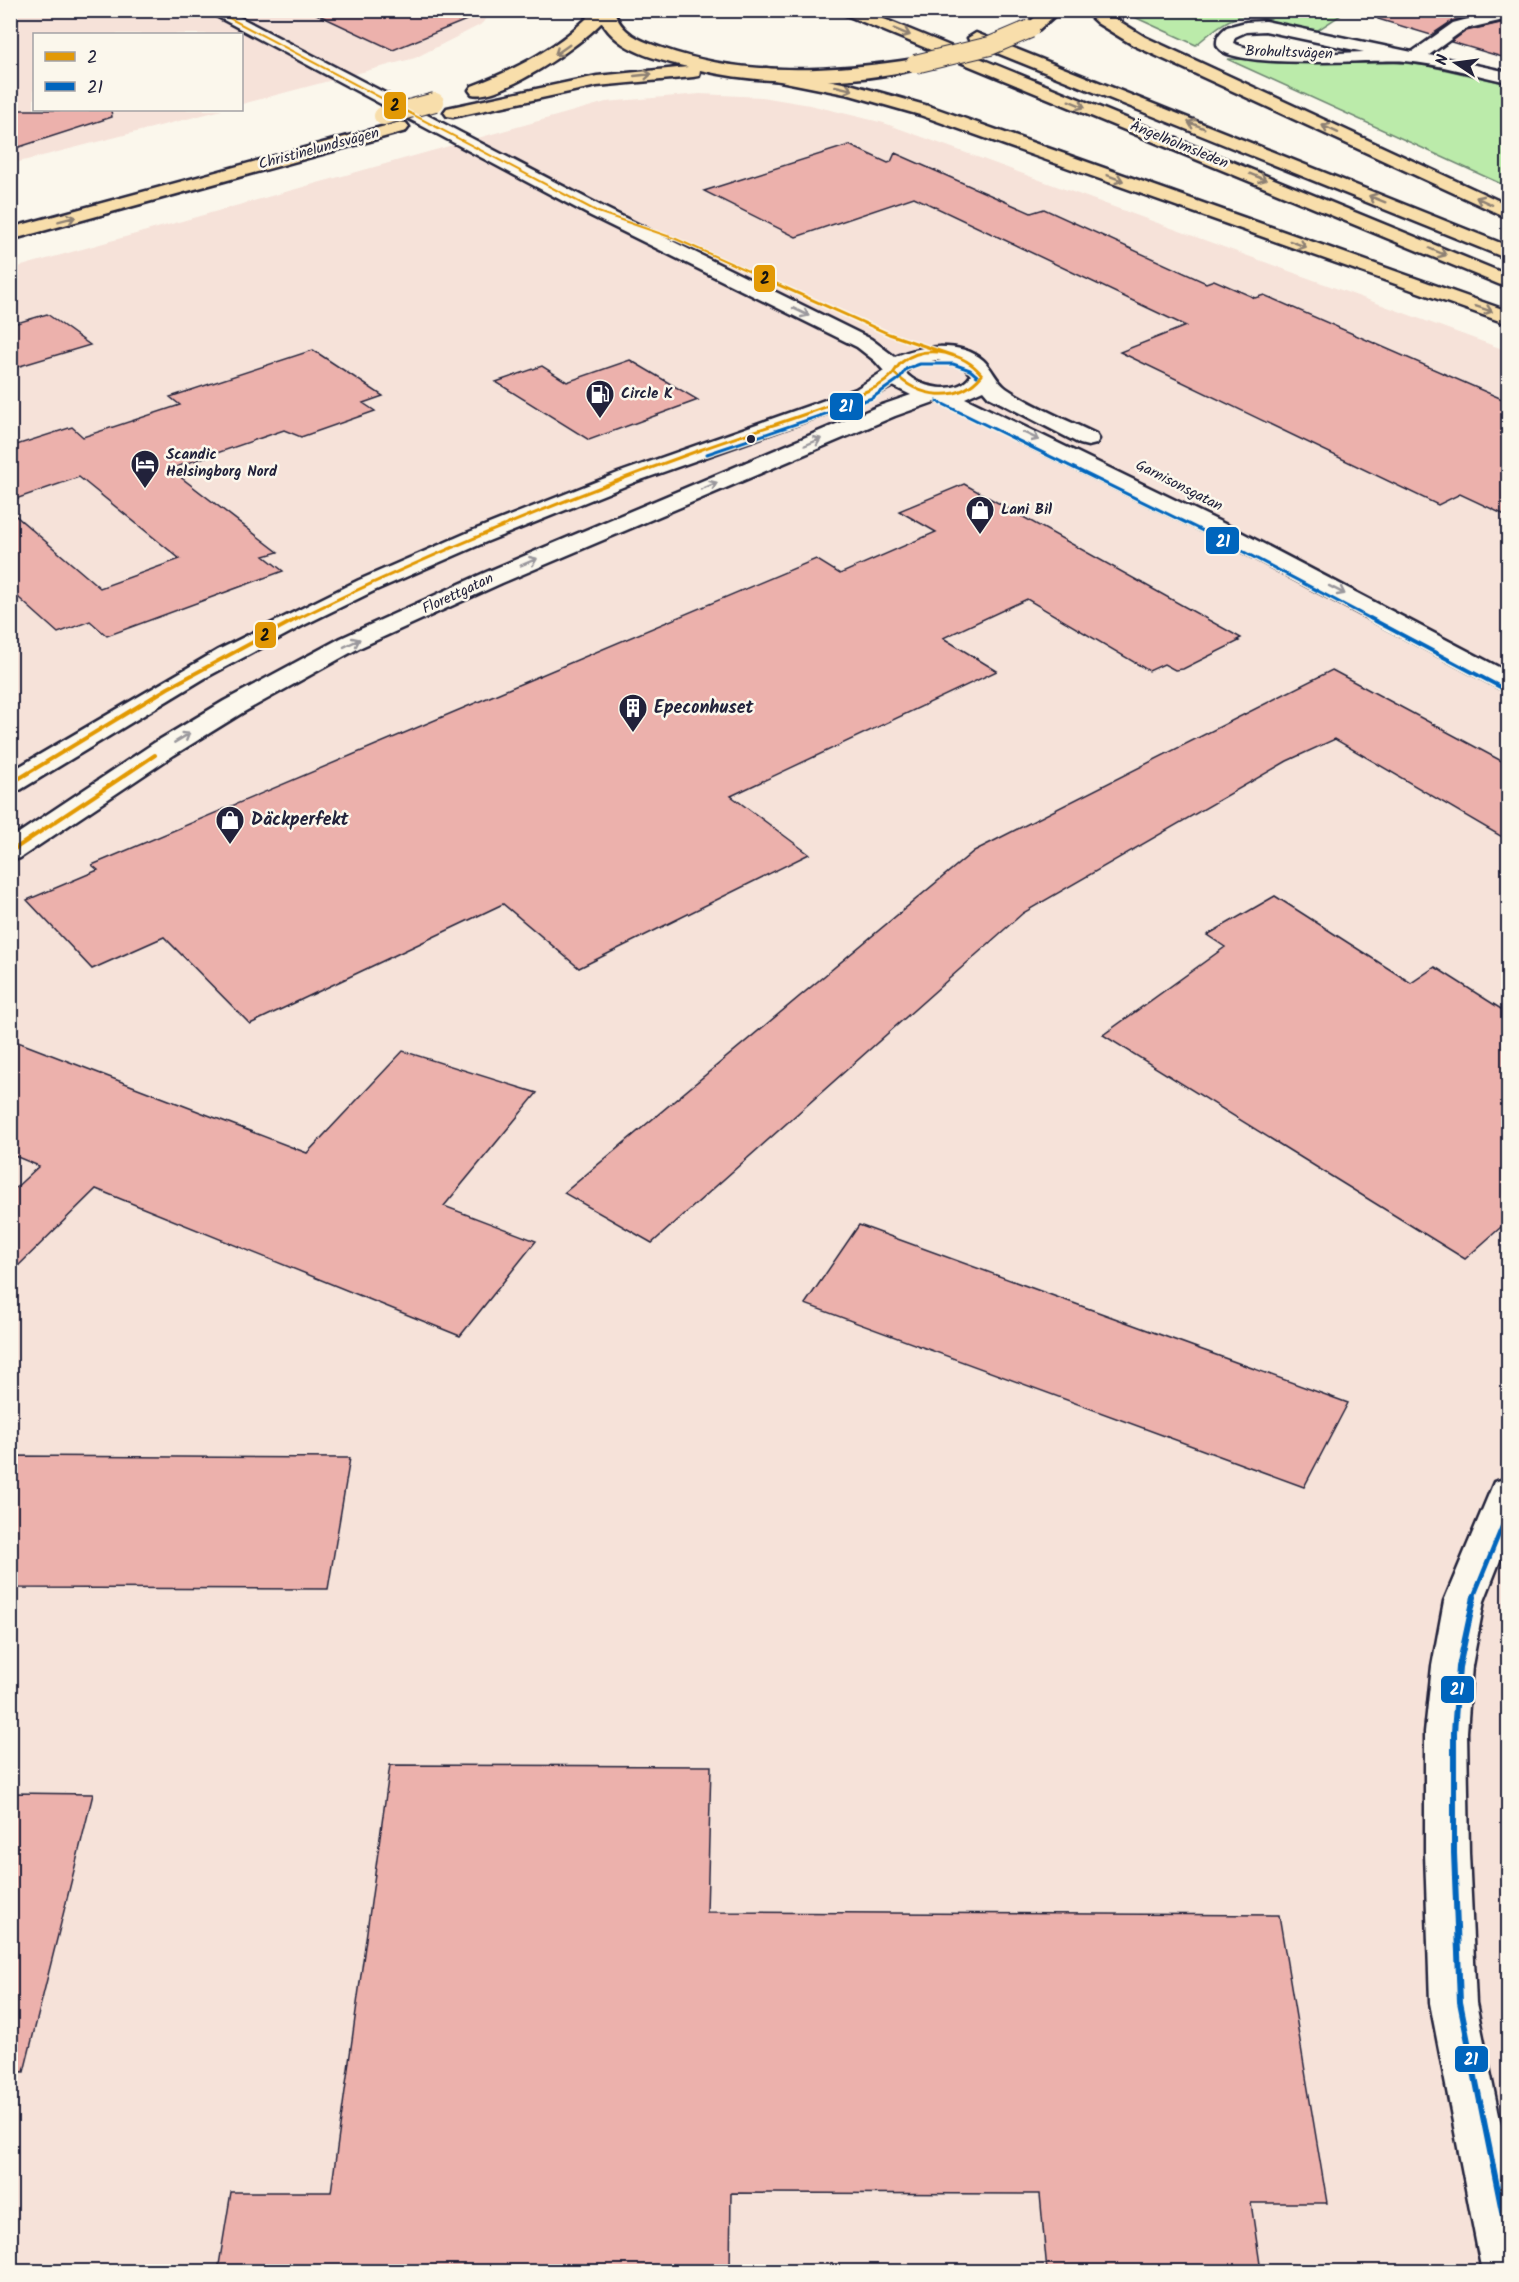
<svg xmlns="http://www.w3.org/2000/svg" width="1519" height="2282" font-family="Kalam,sans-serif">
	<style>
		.built { fill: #f6e2d9 }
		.green { fill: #bbebaa; stroke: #6e8672; stroke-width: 1.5 }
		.building { fill: #ecb1ac; stroke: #22223b; stroke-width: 1.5 }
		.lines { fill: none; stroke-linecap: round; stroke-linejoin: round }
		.street-casing { stroke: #22223b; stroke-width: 5 }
		.secondary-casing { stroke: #22223b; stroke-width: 5 }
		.primary-casing { stroke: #22223b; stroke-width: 5 }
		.highway-casing { stroke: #22223b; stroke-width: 5 }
		.street { fill: #fbf7ec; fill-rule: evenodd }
		.secondary { fill: #fbf7ec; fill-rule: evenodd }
		.primary { fill: #f8deab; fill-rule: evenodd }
		.highway { fill: #f8deab; fill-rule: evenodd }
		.primary-bridge-casing { stroke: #22223b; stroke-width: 20; stroke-linecap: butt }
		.primary-bridge { stroke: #f8deab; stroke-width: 18 }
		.bus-1-far2-casing { stroke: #fbf7ec; stroke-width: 4.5 }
		.bus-1-far1-casing { stroke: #fbf7ec; stroke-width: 6 }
		.bus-1-casing { stroke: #fbf7ec; stroke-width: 8 }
		.bus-2-far3-casing { stroke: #fbf7ec; stroke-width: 6 }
		.bus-2-far2-casing { stroke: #fbf7ec; stroke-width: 8 }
		.bus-2-far1-casing { stroke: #fbf7ec; stroke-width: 9 }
		.bus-2-casing { stroke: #fbf7ec; stroke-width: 10 }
		.bus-1-far2 { stroke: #e29906; stroke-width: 2 }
		.bus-1-far1 { stroke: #e29906; stroke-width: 3 }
		.bus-1 { stroke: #e29906; stroke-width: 4 }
		.bus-2-far3 { stroke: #0065bd; stroke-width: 3 }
		.bus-2-far2 { stroke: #0065bd; stroke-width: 4 }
		.bus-2-far1 { stroke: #0065bd; stroke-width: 4.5 }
		.bus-2 { stroke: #0065bd; stroke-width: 6 }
		.oneway { stroke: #8d8073 }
		.oneway2 { stroke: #99979c }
		.bus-dot { fill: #22223b; stroke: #fbf7ec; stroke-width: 2 }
		.labels { text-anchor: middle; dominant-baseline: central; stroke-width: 5; stroke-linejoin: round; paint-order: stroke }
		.far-street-label { font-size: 15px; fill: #22223b; stroke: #fbf7ec }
		.far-poi-label { font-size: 15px; font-weight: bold; fill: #22223b; stroke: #fbf7ec; text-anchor: start }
		.poi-label { font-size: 18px; font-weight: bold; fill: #22223b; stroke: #fbf7ec; text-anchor: start }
		.line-badge { stroke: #fbf7ec; stroke-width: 2 }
		.badge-label { font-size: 16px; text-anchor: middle; font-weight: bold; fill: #fff }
		.pale-badge-label { font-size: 16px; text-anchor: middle; font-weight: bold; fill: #111 }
	</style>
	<rect width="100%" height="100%" fill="#fbf7ec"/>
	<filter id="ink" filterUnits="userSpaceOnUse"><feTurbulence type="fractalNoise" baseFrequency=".0167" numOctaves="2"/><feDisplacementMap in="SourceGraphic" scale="12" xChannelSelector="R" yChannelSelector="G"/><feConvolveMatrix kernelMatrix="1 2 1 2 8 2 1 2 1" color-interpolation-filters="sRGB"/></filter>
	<g filter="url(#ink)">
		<path class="built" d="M 11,11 L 495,11 L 480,25 L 415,58 L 242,104 L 242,34 L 34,34 L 34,110 L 222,110 L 11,164 Z
			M 700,94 L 762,97 L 810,105 L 884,123 L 1508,351 L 1508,2271 L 11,2272 L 11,269 L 606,102 Z"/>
		<path class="green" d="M 1121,11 L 1347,11 L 1312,34 C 1294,28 1257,13 1239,17 C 1224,20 1208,35 1196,45 Z
			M 1227,59 L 1396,62 L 1429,66 L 1508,84 L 1508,187 Z"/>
		<path class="building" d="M 308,10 L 486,10 L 486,12 L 393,50 Z
			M 1380,10 L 1491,10 L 1452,21 L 1431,35 L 1378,19 Z
			M 1509,21 L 1509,59 L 1451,42 L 1466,31 Z
			M 10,110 L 111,110 L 112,117 L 10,150 Z
			M 849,145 L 888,163 L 891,162 L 895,153 L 1031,213 L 1044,209 L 1206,283 L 1214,280 L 1255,298 L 1264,295 L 1509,402 L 1509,517 L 1460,494 L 1438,505 L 1120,352 L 1186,326 L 914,197 L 796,237 L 704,191 Z
			M 47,314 L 90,345 L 10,369 L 10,325 Z
			M 313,350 L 383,396 L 363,403 L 375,411 L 301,437 L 284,430 L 170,469 L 278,552 L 264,556 L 283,571 L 107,636 L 90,621 L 58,633 L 10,590 L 10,511 L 100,588 L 180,559 L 79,477 L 10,501 L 10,447 L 72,427 L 83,437 L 180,405 L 170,397 Z
			M 630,360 L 698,400 L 589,440 L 496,382 L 542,366 L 567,382 Z
			M 964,484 L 1241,638 L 1237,640 L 1239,641 L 1183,669 L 1175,670 L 1164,664 L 1149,671 L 1027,599 L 943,638 L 997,671 L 731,796 L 809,854 L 579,968 L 503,904 L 250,1024 L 164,937 L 92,969 L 27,900 L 98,870 L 92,865 L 816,559 L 840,574 L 936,532 L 899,511 Z
			M 1332,670 L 1509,765 L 1509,841 L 1335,739 L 1287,761 L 1023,913 L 652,1243 L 564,1193 L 974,851 Z
			M 1275,896 L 1411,983 L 1435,967 L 1509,1014 L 1509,1220 L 1465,1259 L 1103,1035 L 1225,947 L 1207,935 Z
			M 10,1039 L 307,1153 L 403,1051 L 537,1093 L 444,1206 L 536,1241 L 460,1336 L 96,1189 L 10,1274 L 10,1193 L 39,1166 L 10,1154 Z
			M 859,1225 L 1348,1403 L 1304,1487 L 805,1304 Z
			M 10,1456 L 350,1458 L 328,1589 L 10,1588 Z
			M 390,1765 L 711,1766 L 707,1912 L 1279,1915 L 1327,2203 L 1251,2203 L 1261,2271 L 1047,2271 L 1040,2194 L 731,2193 L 730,2271 L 218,2271 L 231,2192 L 331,2192 Z
			M 10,1793 L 93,1794 L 24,2072 L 10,2071 Z"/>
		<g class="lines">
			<g class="street-casing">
				<path id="street" d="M 1502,10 L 1508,10 L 1508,19 L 1465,29 L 1429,55 L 1508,72 L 1508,82 C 1475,75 1439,64 1405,61 C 1384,58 1213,73 1217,42 C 1217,35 1222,31 1227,27 L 1246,22 L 1265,21 L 1412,52 L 1453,23 ZM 1265,31 L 1364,52 C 1325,53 1269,58 1233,43 L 1235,37 L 1246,32 Z
					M 1508,1478 L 1508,1540 L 1484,1601 L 1472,1666 L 1467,1732 L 1469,1853 L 1476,2003 L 1508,2159 L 1508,2272 L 1482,2272 L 1430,2003 L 1425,1853 L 1425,1732 L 1432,1666 L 1444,1601 L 1494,1482 Z"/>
			</g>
			<g class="secondary-casing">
				<path id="secondary" d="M 205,10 L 226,10 L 605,208 L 871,339 L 895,357 C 919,345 961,341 983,360 C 992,368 996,381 1006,388 C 1032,406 1067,420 1096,434 L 1099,439 L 1096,444 L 1088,446 L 1080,444 L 989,397 L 983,390 L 965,398 L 1235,529 L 1508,672 L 1508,690 L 1499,688 L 1218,539 L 937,401 L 895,416 L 502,583 L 359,648 L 242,713 L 174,755 L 20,858 L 10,861 L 10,839 L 154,743 L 224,701 L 341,638 L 484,573 L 879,406 L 911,395 L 893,386 L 866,400 L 635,482 L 486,542 L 376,590 L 304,625 L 205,678 L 20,790 L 10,792 L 10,772 L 218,650 L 359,580 L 469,532 L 618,473 L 856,389 L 884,371 L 875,361 L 857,347 L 591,216 ZM 936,360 L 962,365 L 971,375 C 959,396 918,389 905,372 L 913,365 Z"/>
			</g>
			<g class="primary-casing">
				<path id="primary" d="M 595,10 L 614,10 C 620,33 641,41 662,48 C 743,77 831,72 915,59 L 921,60 L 923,64 L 921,68 C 855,84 767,86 700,70 L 699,76 L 693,77 L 597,86 L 453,117 L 447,116 L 444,112 L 447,108 L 597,76 L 688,67 C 658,60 618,51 602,22 C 582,44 501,101 472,94 L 469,90 L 472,86 C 519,68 560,47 595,10 Z
					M 1043,10 L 1061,10 L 1036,32 L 1024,32 L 1022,29 Z
					M 400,122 L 406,123 L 409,127 L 406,131 L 10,240 L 10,228 Z"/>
			</g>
			<g class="highway-casing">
				<path id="highway" d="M 839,10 L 862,10 L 1508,275 L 1508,288 L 841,13 Z
					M 1083,10 L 1101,10 L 1145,37 L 1508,205 L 1508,218 L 1133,45 L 1097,23 Z
					M 976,33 L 1508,246 L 1508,259 L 970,42 L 968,38 Z
					M 766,68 L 853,85 L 932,107 L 1508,311 L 1508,324 L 920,115 L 850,95 L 760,77 L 757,73 L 760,69 Z"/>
			</g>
			<use href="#street" class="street"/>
			<use href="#secondary" class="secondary"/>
			<use href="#primary" class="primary"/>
			<use href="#highway" class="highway"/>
			<g class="primary-bridge-casing">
				<path id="primary-bridge" d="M 915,64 L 990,46 L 1030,29
					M 383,116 L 435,102"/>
			</g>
			<use href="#primary-bridge" class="primary-bridge"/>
			<g class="bus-1-far2-casing">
				<path id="bus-1-far2" d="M 214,10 L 598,212 L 676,239 L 757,275"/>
			</g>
			<g class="bus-1-far1-casing">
				<path id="bus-1-far1" d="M 754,274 L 889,334 L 954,356
					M 295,620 C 426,555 562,500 700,450 C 755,430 812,414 867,391 C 875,388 884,383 890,377 C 895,372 897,366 902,362 C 926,343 965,353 982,375 C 958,404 919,398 894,373"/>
			</g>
			<g class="bus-1-casing">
				<path id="bus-1" d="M 10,784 L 168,688 L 298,618
					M 10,852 L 155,755"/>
			</g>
			<g class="bus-2-far3-casing">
				<path id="bus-2-far3" d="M 937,401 L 1223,541 L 1373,620
					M 707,454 L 872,398 L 899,379 L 906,369 L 920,364 L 953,364 L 970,370 L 977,376"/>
			</g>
			<g class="bus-2-far2-casing">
				<path id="bus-2-far2" d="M 1370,618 L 1504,689"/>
			</g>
			<g class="bus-2-far1-casing">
				<path id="bus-2-far1" d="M 1473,1598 L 1508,1512"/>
			</g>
			<g class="bus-2-casing">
				<path id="bus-2" d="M 1474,1597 L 1459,1667 L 1454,1732 L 1454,1853 L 1460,2002 L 1508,2241"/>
			</g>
			<use href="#bus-1-far2" class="bus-1-far2"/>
			<use href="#bus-1-far1" class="bus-1-far1"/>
			<use href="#bus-1" class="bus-1"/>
			<use href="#bus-2-far3" class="bus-2-far3"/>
			<use href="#bus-2-far2" class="bus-2-far2"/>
			<use href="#bus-2-far1" class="bus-2-far1"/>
			<use href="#bus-2" class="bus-2"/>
		</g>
		<defs><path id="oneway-shaft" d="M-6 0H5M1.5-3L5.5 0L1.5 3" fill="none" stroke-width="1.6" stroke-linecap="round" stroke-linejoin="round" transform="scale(1.5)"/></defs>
		<g class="oneway">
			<use href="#oneway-shaft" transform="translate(902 32) rotate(22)"/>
			<use href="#oneway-shaft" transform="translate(562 50) rotate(145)"/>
			<use href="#oneway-shaft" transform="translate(643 75) rotate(-6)"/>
			<use href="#oneway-shaft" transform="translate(844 88) rotate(13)"/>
			<use href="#oneway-shaft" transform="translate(1077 104) rotate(22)"/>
			<use href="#oneway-shaft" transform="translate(1196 125) rotate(-158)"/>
			<use href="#oneway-shaft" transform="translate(1330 129) rotate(-155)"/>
			<use href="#oneway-shaft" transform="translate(1258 177) rotate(22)"/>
			<use href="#oneway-shaft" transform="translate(1115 178) rotate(20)"/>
			<use href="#oneway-shaft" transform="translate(1377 199) rotate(-158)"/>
			<use href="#oneway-shaft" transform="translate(1484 201) rotate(-155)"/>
			<use href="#oneway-shaft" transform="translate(67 219) rotate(-15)"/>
			<use href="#oneway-shaft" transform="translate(1298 244) rotate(20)"/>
			<use href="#oneway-shaft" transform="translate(1438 252) rotate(23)"/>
			<use href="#oneway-shaft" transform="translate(1484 309) rotate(19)"/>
		</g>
		<g class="oneway2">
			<use href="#oneway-shaft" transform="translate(801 312) rotate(26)"/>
			<use href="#oneway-shaft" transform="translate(1031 436) rotate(25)"/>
			<use href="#oneway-shaft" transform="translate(813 442) rotate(-23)"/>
			<use href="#oneway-shaft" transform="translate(709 486) rotate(-23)"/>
			<use href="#oneway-shaft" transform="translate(529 562) rotate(-23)"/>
			<use href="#oneway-shaft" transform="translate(1337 590) rotate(27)"/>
			<use href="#oneway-shaft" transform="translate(352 643) rotate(-26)"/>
			<use href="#oneway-shaft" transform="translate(182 738) rotate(-31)"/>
		</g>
	</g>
	<defs>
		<g id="fuel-pin" transform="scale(1.5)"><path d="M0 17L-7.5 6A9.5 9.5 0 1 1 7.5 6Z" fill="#22223b" stroke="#fbf7ec"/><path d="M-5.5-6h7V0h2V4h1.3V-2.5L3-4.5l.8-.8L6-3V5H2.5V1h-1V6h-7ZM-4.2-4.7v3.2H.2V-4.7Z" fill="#fff"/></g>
		<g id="hotel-pin" transform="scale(1.5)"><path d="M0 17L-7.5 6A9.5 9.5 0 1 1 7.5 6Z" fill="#22223b" stroke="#fbf7ec"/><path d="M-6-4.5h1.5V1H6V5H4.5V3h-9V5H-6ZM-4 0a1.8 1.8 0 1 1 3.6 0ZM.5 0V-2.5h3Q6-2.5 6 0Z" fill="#fff"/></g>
		<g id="shop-pin" transform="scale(1.5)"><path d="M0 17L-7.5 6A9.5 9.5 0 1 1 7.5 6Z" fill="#22223b" stroke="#fbf7ec"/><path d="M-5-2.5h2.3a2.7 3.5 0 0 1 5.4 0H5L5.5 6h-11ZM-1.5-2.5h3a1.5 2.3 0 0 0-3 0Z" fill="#fff"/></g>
		<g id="building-pin" transform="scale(1.5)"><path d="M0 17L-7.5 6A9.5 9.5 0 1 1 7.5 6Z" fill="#22223b" stroke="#fbf7ec"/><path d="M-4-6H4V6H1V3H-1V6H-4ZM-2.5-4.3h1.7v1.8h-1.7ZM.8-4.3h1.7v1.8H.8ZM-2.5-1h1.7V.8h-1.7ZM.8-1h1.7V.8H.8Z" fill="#fff"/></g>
	</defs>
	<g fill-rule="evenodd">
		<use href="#fuel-pin" x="600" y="394"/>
		<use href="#hotel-pin" x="145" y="464"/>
		<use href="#shop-pin" x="980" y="510"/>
		<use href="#building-pin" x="633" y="708"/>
		<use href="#shop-pin" x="230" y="820"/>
	</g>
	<circle class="bus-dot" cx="751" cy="439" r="5"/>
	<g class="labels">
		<g class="far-street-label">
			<text transform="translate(1289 53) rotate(2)">Brohultsvägen</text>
			<text transform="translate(1179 145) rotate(22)">Ängelholmsleden</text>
			<text transform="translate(319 149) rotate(-15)">Christinelundsvägen</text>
			<text transform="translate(1179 486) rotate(27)">Garnisonsgatan</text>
			<text transform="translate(458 594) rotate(-25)">Florettgatan</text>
		</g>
		<g class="far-poi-label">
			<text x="621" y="394">Circle K</text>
			<text x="166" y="455">Scandic<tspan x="166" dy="17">Helsingborg Nord</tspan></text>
			<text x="1001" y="510">Lani Bil</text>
		</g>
		<g class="poi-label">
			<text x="654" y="708">Epeconhuset</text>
			<text x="251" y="820">Däckperfekt</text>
		</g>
	</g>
	<g class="line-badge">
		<rect x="383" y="91" width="24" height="29" rx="6" fill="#e29906"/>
		<rect x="753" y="264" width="23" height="29" rx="6" fill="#e29906"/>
		<rect x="829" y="392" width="35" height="29" rx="6" fill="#0065bd"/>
		<rect x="1205" y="526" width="35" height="29" rx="6" fill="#0065bd"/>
		<rect x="254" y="621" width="23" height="28" rx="6" fill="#e29906"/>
		<rect x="1440" y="1675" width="35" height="29" rx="6" fill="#0065bd"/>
		<rect x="1454" y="2045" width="35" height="28" rx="6" fill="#0065bd"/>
	</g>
	<g class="badge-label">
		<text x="846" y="412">21</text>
		<text x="1223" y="547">21</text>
		<text x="1457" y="1695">21</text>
		<text x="1471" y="2065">21</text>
	</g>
	<g class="pale-badge-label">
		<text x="395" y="111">2</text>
		<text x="765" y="284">2</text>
		<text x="265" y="641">2</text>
	</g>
	<rect width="1519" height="2282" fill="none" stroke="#fbf7ec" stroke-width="36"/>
	<rect x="18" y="18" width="1483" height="2246" fill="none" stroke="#22223b" stroke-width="2" filter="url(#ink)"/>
	<rect x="33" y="33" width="210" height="78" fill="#fbf7ec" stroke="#a4a2a5" stroke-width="1.5"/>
	<rect x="45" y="52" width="30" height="9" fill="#e29906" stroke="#a4a2a5" stroke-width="1.5"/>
	<text x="87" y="63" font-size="18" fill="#22223b">2</text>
	<rect x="45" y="82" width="30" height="9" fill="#0065bd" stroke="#a4a2a5" stroke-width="1.5"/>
	<text x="87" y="93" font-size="18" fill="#22223b">21</text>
	<g transform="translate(1456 63) rotate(283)" stroke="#fbf7ec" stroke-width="4.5" paint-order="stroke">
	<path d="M0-4.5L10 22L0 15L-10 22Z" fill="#22223b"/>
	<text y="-9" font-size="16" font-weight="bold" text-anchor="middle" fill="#22223b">N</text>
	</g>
</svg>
